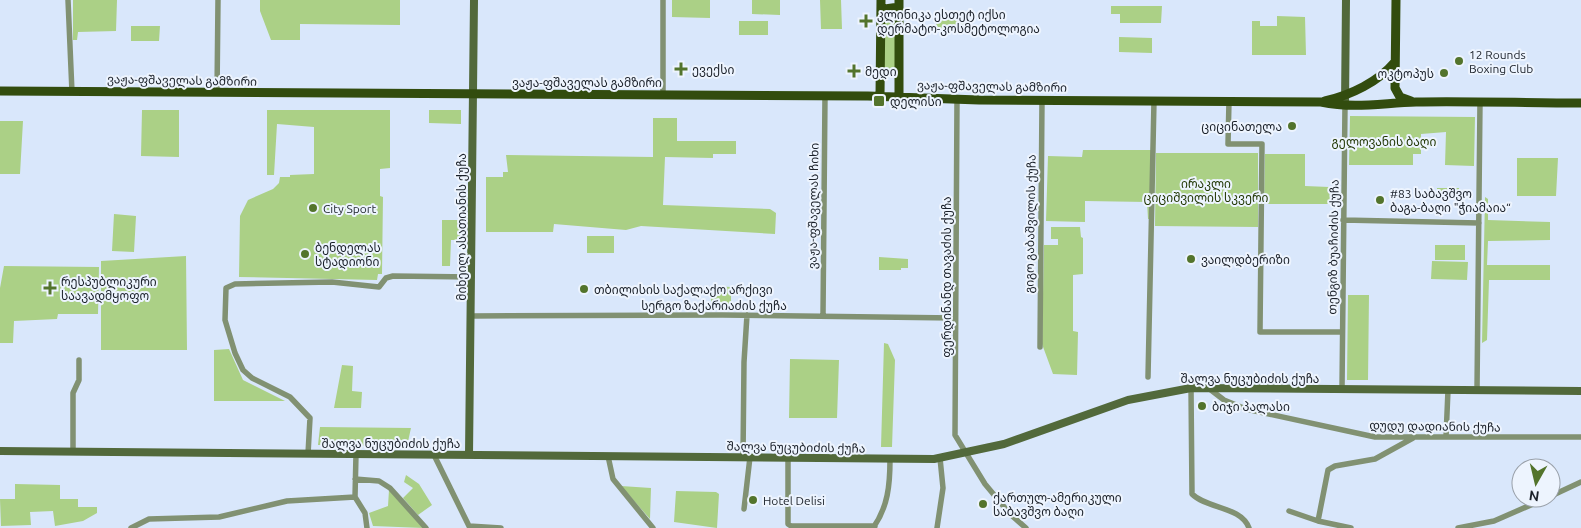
<svg xmlns="http://www.w3.org/2000/svg" width="1581" height="528" font-family="Ubuntu,'Noto Sans Georgian',sans-serif">
	<style>
		.green { fill: #abd086 }
		.lines { fill: none; stroke-linecap: round; stroke-linejoin: round }
		.minor { stroke: #819172; stroke-width: 5.5 }
		.secondary { stroke: #52693b; stroke-width: 8 }
		.primary { stroke: #324c0e; stroke-width: 9 }
		.poi-dot { fill: #53742c; stroke: #edf4fe; stroke-width: 2 }
		.labels { text-anchor: middle; dominant-baseline: central; stroke-width: 4; stroke-linejoin: round; paint-order: stroke }
		.poi-label { font-size: 12px; fill: #1b212a; stroke: #edf4fe; text-anchor: start }
		.street-label { font-size: 12px; fill: #1b212a; stroke: #edf4fe }
		.park-label { font-size: 12px; fill: #1f3500; stroke: #edf4fe }
	</style>
	<rect width="100%" height="100%" fill="#d9e7fb"/>
	<path class="green" d="M 73,0 L 117,0 L 116,31 L 78,32 L 77,40 L 73,40 Z
		M 260,0 L 400,0 L 400,25 L 300,24 L 300,40 L 271,40 L 260,11 Z
		M 672,0 L 710,0 L 710,18 L 672,17 Z
		M 752,0 L 780,0 L 780,15 L 752,14 Z
		M 820,0 L 841,0 L 842,29 L 821,29 Z
		M 1111,6 L 1162,6 L 1161,23 L 1120,23 L 1120,14 L 1111,14 Z
		M 937,14 L 969,15 L 968,33 L 936,31 Z
		M 884,15 L 895,15 L 895,73 L 884,73 Z
		M 1277,16 L 1305,17 L 1306,55 L 1252,55 L 1252,21 L 1260,21 L 1260,26 L 1277,26 Z
		M 739,21 L 768,21 L 768,35 L 739,35 Z
		M 131,26 L 160,26 L 159,41 L 131,41 Z
		M 1119,37 L 1152,38 L 1152,53 L 1119,52 Z
		M 142,110 L 179,110 L 179,157 L 141,156 Z
		M 267,110 L 390,110 L 390,168 L 380,169 L 380,196 L 383,197 L 382,274 L 378,274 L 377,280 L 239,277 L 240,216 L 248,200 L 273,189 L 279,183 L 280,177 L 290,177 L 290,175 L 314,174 L 314,127 L 277,124 L 274,175 L 267,175 Z
		M 429,110 L 461,110 L 461,124 L 429,123 Z
		M 1350,116 L 1475,117 L 1474,166 L 1445,165 L 1446,132 L 1421,134 L 1421,154 L 1413,154 L 1413,165 L 1349,165 Z
		M 653,118 L 677,118 L 677,141 L 736,141 L 736,154 L 713,154 L 713,158 L 665,157 L 663,205 L 770,209 L 776,213 L 775,234 L 641,226 L 626,230 L 554,224 L 553,232 L 486,232 L 486,177 L 503,177 L 503,172 L 508,172 L 506,155 L 653,157 Z
		M 0,121 L 23,121 L 20,174 L 0,174 Z
		M 1083,150 L 1151,150 L 1151,219 L 1148,219 L 1147,202 L 1085,201 L 1085,222 L 1046,221 L 1048,156 L 1082,157 Z
		M 1156,153 L 1258,153 L 1258,227 L 1155,226 Z
		M 1265,154 L 1305,154 L 1305,186 L 1329,187 L 1330,204 L 1264,204 Z
		M 1517,158 L 1558,158 L 1556,196 L 1517,196 Z
		M 1437,188 L 1459,188 L 1459,199 L 1437,199 Z
		M 1485,197 L 1488,199 L 1488,220 L 1550,222 L 1550,240 L 1488,241 L 1487,265 L 1550,265 L 1550,280 L 1489,280 L 1487,340 L 1482,343 Z
		M 114,214 L 136,216 L 134,252 L 112,251 Z
		M 442,220 L 460,220 L 460,240 L 451,240 L 450,266 L 442,266 Z
		M 1051,227 L 1080,227 L 1081,237 L 1083,238 L 1083,274 L 1073,275 L 1073,331 L 1078,332 L 1077,375 L 1053,374 L 1042,344 L 1044,245 L 1058,245 L 1058,239 L 1051,239 Z
		M 587,236 L 614,236 L 614,253 L 587,253 Z
		M 1435,245 L 1465,245 L 1465,260 L 1435,260 Z
		M 186,256 L 187,350 L 101,350 L 101,261 Z
		M 879,257 L 908,259 L 908,268 L 901,268 L 901,270 L 879,270 Z
		M 1432,261 L 1468,262 L 1467,280 L 1431,279 Z
		M 4,266 L 99,267 L 98,314 L 58,314 L 57,319 L 14,321 L 13,343 L 0,343 L 0,288 Z
		M 713,286 L 731,287 L 731,305 L 711,305 L 711,289 Z
		M 1348,295 L 1369,295 L 1368,380 L 1347,380 Z
		M 884,343 L 888,344 L 895,360 L 892,447 L 881,447 Z
		M 229,349 L 243,380 L 285,401 L 214,401 L 214,350 Z
		M 790,359 L 839,360 L 837,418 L 789,418 Z
		M 342,365 L 353,366 L 352,391 L 362,392 L 361,408 L 334,408 Z
		M 320,427 L 411,428 L 407,446 L 318,445 Z
		M 406,475 L 419,484 L 432,505 L 418,515 L 403,498 L 413,488 L 404,482 Z
		M 15,484 L 60,485 L 60,499 L 78,499 L 78,507 L 97,507 L 97,513 L 83,521 L 55,526 L 53,511 L 30,512 L 31,525 L 1,526 L 0,499 L 15,499 Z
		M 621,486 L 651,488 L 650,519 Z
		M 389,490 L 424,528 L 373,526 L 369,513 L 388,506 Z
		M 676,491 L 716,492 L 719,494 L 717,528 L 674,522 Z"/>
	<g class="lines">
		<path class="minor" d="M 68,0 L 72,92
			M 663,0 L 663,95
			M 217,93 L 218,0
			M 957,100 L 955,435 L 985,484 L 1010,514 L 1026,528
			M 1229,101 L 1228,144 L 1262,144 L 1260,332 L 1342,332
			M 1343,220 L 1479,223
			M 472,316 L 722,315 L 955,318
			M 823,316 L 825,96
			M 1040,347 L 1042,100
			M 1148,377 L 1154,101
			M 1207,387 L 1224,400 L 1246,409 L 1375,437 L 1581,437
			M 1191,388 L 1192,494 C 1207,509 1241,506 1249,528
			M 1342,389 L 1345,105
			M 1477,390 L 1480,102
			M 1446,437 L 1448,390
			M 73,452 L 73,393 L 79,380 L 79,360
			M 308,454 L 310,418 L 290,397 L 252,378 L 243,370 L 235,353 L 225,320 L 226,288 L 235,284 L 332,282 L 379,287 L 386,278 L 393,276 L 472,277
			M 356,454 L 355,497 L 365,513 L 367,528
			M 434,455 L 469,526 L 501,528
			M 608,456 L 613,479 L 653,528
			M 743,457 L 744,362 L 747,315
			M 788,457 L 788,524 L 791,526 L 875,526
			M 355,479 L 379,481 L 390,488 L 426,528
			M 1551,496 L 1581,482
			M 744,509 L 750,457
			M 1289,511 L 1318,521
			M 131,528 L 149,519 L 219,517 L 287,501 L 355,497
			M 873,528 C 888,507 890,485 890,459
			M 937,528 L 943,488 L 940,458
			M 1351,528 L 1318,521 L 1328,470 L 1335,466 L 1375,459 L 1413,438
			M 1458,528 L 1494,521 L 1547,498"/>
		<path class="secondary" d="M 1345,105 L 1346,0
			M 0,451 L 934,459 L 1004,444 L 1128,400 L 1191,388 L 1581,391
			M 469,455 L 474,0"/>
		<path class="primary" d="M 1396,0 L 1395,88 L 1400,97 L 1411,101
			M 881,7 L 885,9 L 899,7
			M 0,91 L 868,96 L 979,100 L 1321,102 C 1355,109 1382,103 1416,102 C 1471,101 1526,103 1581,103
			M 880,96 L 881,0
			M 899,97 L 899,0
			M 1325,101 C 1351,95 1378,82 1395,62"/>
	</g>
	<g class="poi-dot">
		<path d="M863.5 13.5h5v5h5v5h-5v5h-5v-5h-5v-5h5z"/>
		<circle cx="1459" cy="61" r="5"/>
		<path d="M678.5 61.5h5v5h5v5h-5v5h-5v-5h-5v-5h5z"/>
		<path d="M851.5 63.5h5v5h5v5h-5v5h-5v-5h-5v-5h5z"/>
		<circle cx="1444" cy="73" r="5"/>
		<rect x="873" y="95" width="12" height="12" rx="2.5"/>
		<circle cx="1292" cy="126" r="5"/>
		<circle cx="1380" cy="200" r="5"/>
		<circle cx="313" cy="208" r="5"/>
		<circle cx="305" cy="254" r="5"/>
		<circle cx="1191" cy="259" r="5"/>
		<path d="M47.5 280.5h5v5h5v5h-5v5h-5v-5h-5v-5h5z"/>
		<circle cx="584" cy="289" r="5"/>
		<circle cx="1202" cy="406" r="5"/>
		<circle cx="753" cy="500" r="5"/>
		<circle cx="983" cy="504" r="5"/>
	</g>
	<g class="labels">
		<g class="poi-label">
			<text x="877" y="14">კლინიკა ესთეტ იქსი<tspan x="877" dy="14">დერმატო-კოსმეტოლოგია</tspan></text>
			<text x="1469" y="54">12 Rounds<tspan x="1469" dy="14">Boxing Club</tspan></text>
			<text x="692" y="69">ევექსი</text>
			<text x="865" y="71">მედი</text>
			<text x="1434" y="73" text-anchor="end">ოკტოპუს</text>
			<text x="890" y="101">დელისი</text>
			<text x="1282" y="126" text-anchor="end">ციცინათელა</text>
			<text x="1390" y="193">#83 საბავშვო<tspan x="1390" dy="14">ბაგა-ბაღი "ჭიამაია“</tspan></text>
			<text x="323" y="208">City Sport</text>
			<text x="315" y="247">ბენდელას<tspan x="315" dy="14">სტადიონი</tspan></text>
			<text x="1201" y="259">ვაილდბერიზი</text>
			<text x="61" y="281">რესპუბლიკური<tspan x="61" dy="14">საავადმყოფო</tspan></text>
			<text x="594" y="289">თბილისის საქალაქო არქივი</text>
			<text x="1212" y="406">ბიჯი პალასი</text>
			<text x="993" y="497">ქართულ-ამერიკული<tspan x="993" dy="14">საბავშვო ბაღი</tspan></text>
			<text x="763" y="500">Hotel Delisi</text>
		</g>
		<g class="street-label">
			<text transform="translate(182 80) rotate(1)">ვაჟა-ფშაველას გამზირი</text>
			<text x="587" y="82">ვაჟა-ფშაველას გამზირი</text>
			<text transform="translate(992 86) rotate(1)">ვაჟა-ფშაველას გამზირი</text>
			<text transform="translate(813 206) rotate(-89)">ვაჟა-ფშაველას ჩიხი</text>
			<text transform="translate(1030 224) rotate(-89)">გიგო გაბაშვილის ქუჩა</text>
			<text transform="translate(461 227) rotate(-90)">მიხეილ ასათიანის ქუჩა</text>
			<text transform="translate(1333 247) rotate(-89)">თენგიზ ბუაჩიძის ქუჩა</text>
			<text transform="translate(946 277) rotate(-90)">ფერდინანდ თავაძის ქუჩა</text>
			<text x="714" y="305">სერგო ზაქარიაძის ქუჩა</text>
			<text x="1250" y="378">შალვა ნუცუბიძის ქუჩა</text>
			<text transform="translate(1435 426) rotate(1)">დუდუ დადიანის ქუჩა</text>
			<text x="391" y="443">შალვა ნუცუბიძის ქუჩა</text>
			<text transform="translate(796 447) rotate(1)">შალვა ნუცუბიძის ქუჩა</text>
		</g>
		<g class="park-label">
			<text x="1384" y="141">გელოვანის ბაღი</text>
			<text x="1206" y="183">ირაკლი<tspan x="1206" dy="14">ციციშვილის სკვერი</tspan></text>
		</g>
	</g>
	<g transform="translate(1536 483) rotate(188)"><circle r="24" fill="#edf4fe" stroke="#99a0a9"/>
	<path d="M0-4L9 19L0 12L-9 19Z" fill="#53742c"/>
	<text y="-8" font-size="14" font-weight="bold" text-anchor="middle" fill="#1b212a">N</text>
	</g>
</svg>
